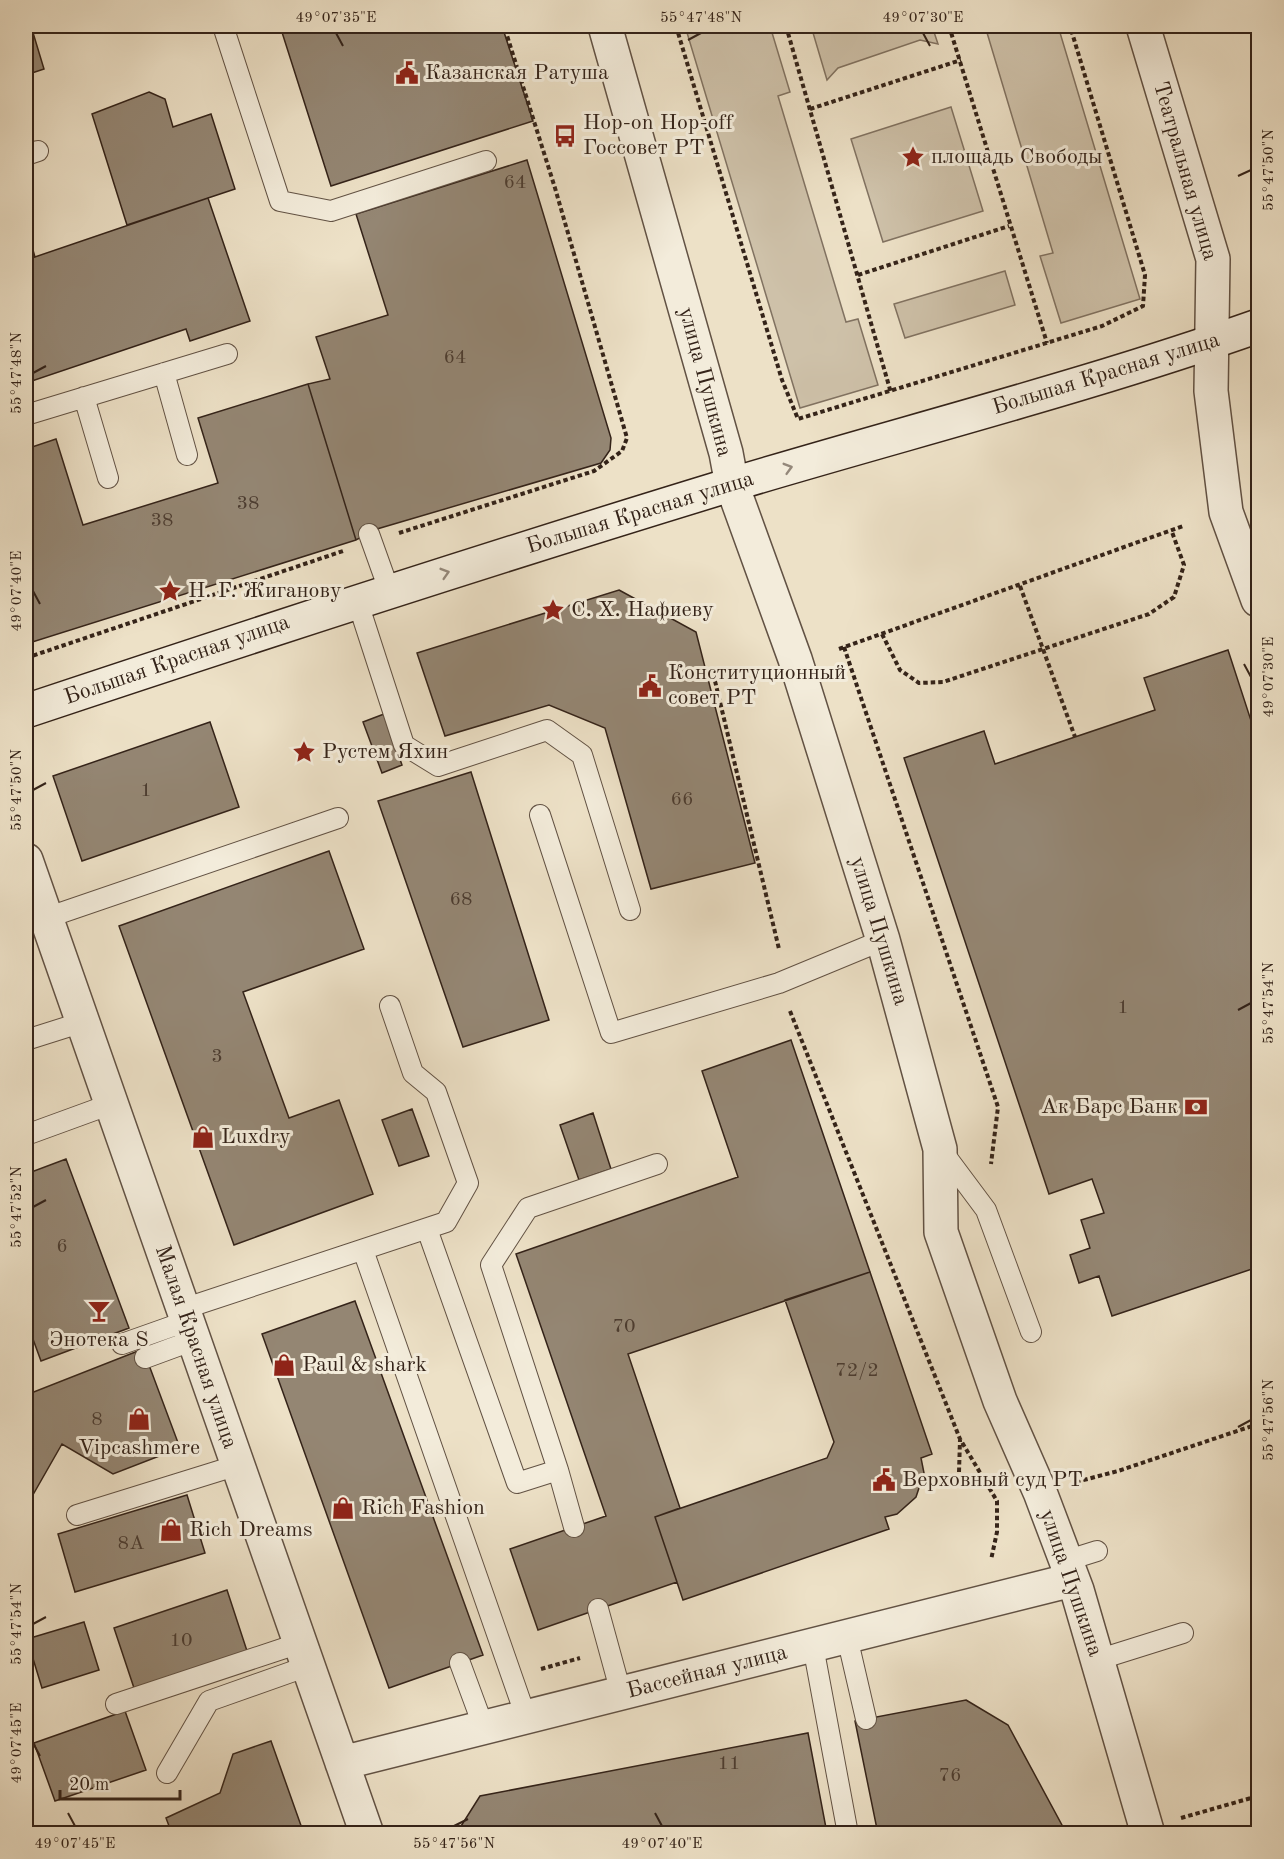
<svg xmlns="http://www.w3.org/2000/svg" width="1284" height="1859" font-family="'Old Standard TT',serif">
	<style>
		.green { fill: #cec1a9; stroke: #817261; stroke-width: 1.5 }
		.building { fill: #948673; stroke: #342319; stroke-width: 1.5 }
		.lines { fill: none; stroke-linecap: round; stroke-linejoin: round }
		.lane-casing { stroke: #625244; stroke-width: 22 }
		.street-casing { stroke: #625244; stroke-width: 36 }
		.secondary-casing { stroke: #342319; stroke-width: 36 }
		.path { stroke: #342319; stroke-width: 4; stroke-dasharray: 4.5 3; stroke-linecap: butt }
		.lane { stroke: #f3ecdb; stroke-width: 20 }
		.street { stroke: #f3ecdb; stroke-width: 33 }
		.secondary { stroke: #f3ecdb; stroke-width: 33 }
		.oneway { stroke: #94887a }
		.ticks { fill: none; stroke: #342319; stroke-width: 2 }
		.labels { text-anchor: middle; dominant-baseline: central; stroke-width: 6; stroke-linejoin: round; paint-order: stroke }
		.number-label { font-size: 20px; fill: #4c3c30 }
		.poi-label { font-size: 22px; fill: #342319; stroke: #f3ecdb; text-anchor: start }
		.street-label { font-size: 22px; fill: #342319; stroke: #f3ecdb }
		.neatline { fill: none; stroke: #342319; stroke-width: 2 }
		.ticks-label { font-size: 15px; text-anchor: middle; fill: #342319 }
	</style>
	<rect width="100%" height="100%" fill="#ede1c7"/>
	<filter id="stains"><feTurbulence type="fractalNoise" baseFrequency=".00333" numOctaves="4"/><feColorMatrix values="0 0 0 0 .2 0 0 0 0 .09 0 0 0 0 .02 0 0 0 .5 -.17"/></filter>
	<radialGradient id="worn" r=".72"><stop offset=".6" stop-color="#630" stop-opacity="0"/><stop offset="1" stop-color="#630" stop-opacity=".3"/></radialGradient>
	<path class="green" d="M 685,26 L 770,26 L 790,92 L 778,96 L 846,322 L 858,319 L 878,385 L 800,408 Z
		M 811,26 L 932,26 L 938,44 L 920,40 L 838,68 L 827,80 Z
		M 971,26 L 1058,26 L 1140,299 L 1061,323 L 1040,256 L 1053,253 L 985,26 L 973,30 Z
		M 951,107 L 983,211 L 883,242 L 851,139 Z
		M 1005,271 L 1015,305 L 905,338 L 894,304 Z"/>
	<path class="building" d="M 26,26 L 31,26 L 44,69 L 26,75 Z
		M 280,26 L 502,26 L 533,121 L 331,186 Z
		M 1251,26 L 1258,26 L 1258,48 Z
		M 149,92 L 165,99 L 173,127 L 211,114 L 235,189 L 127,225 L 92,114 Z
		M 527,160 L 611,438 L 610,450 L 601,463 L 377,529 L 356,540 L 308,384 L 330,379 L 316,337 L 388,315 L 356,214 Z
		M 208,198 L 250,321 L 190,341 L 186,329 L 26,383 L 26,260 Z
		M 26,226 L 35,257 L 26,260 Z
		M 308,384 L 356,540 L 26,644 L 26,449 L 56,439 L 83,525 L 218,483 L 198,418 Z
		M 619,590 L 696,632 L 755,863 L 651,889 L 605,728 L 549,705 L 445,736 L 417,653 Z
		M 1228,650 L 1258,742 L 1258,1267 L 1112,1316 L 1099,1276 L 1079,1283 L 1070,1255 L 1090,1248 L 1081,1220 L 1104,1213 L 1092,1179 L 1049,1194 L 904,758 L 984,731 L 995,764 L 1155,710 L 1144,678 Z
		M 384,714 L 402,765 L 382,773 L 363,722 Z
		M 210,722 L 239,807 L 82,861 L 53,776 Z
		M 471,772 L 549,1020 L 463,1047 L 378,801 Z
		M 329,851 L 364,949 L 243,992 L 289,1118 L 339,1100 L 373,1194 L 234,1245 L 119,926 Z
		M 791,1040 L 870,1272 L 628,1354 L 680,1508 L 655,1517 L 677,1582 L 538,1630 L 510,1549 L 606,1516 L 516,1254 L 738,1177 L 702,1071 Z
		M 412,1109 L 429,1156 L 399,1166 L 382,1120 Z
		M 593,1113 L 611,1169 L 579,1180 L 560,1125 Z
		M 66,1159 L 129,1328 L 41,1361 L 26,1320 L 26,1174 Z
		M 870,1272 L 932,1454 L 921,1458 L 924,1473 L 916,1497 L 897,1514 L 885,1517 L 889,1529 L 683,1600 L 655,1517 L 827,1458 L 834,1442 L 785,1300 Z
		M 355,1301 L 483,1655 L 389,1688 L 262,1334 Z
		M 143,1349 L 180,1448 L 113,1474 L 62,1444 L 26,1507 L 26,1395 Z
		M 187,1495 L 205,1553 L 75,1592 L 58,1534 Z
		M 227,1590 L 248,1654 L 135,1691 L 114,1628 Z
		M 84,1622 L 99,1670 L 42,1688 L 27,1639 Z
		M 966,1700 L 1008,1725 L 1063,1827 L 1050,1834 L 878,1834 L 855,1721 Z
		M 125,1711 L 146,1770 L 55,1801 L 34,1743 Z
		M 808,1733 L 826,1828 L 797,1834 L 456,1834 L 480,1796 Z
		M 271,1741 L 304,1834 L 172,1834 L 166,1818 L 220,1793 L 233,1754 Z"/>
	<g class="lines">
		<g class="lane-casing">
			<path id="lane" d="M 223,26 L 280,201 L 331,211 L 486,161
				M 26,155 L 38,151
				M 164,373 L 187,455
				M 84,397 L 108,478
				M 26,415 L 227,354
				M 369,534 L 389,590
				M 357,600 L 404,745 L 438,766 L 547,730 L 582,755 L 630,910
				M 540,815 L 611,1033 L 779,983 L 883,940
				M 46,918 L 338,818
				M 26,1040 L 83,1022
				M 26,1135 L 111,1104
				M 942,1151 L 986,1210 L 1031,1332
				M 427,1229 L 517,1483 L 558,1470 L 491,1265 L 528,1208 L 657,1164
				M 363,1250 L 526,1717
				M 183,1309 L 446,1222 L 468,1183 L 436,1092 L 413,1073 L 390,1006
				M 122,1344 L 187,1321
				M 145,1358 L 194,1340
				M 558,1470 L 574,1527
				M 77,1515 L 238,1465
				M 1065,1561 L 1097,1551
				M 598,1609 L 621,1693
				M 847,1637 L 866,1719
				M 813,1646 L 848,1834
				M 1097,1660 L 1183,1633
				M 460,1663 L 484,1728
				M 116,1704 L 300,1643
				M 167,1773 L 209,1701 L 308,1666"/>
		</g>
		<g class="street-casing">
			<path id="street" d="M 605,26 L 726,453 L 732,485 L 795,659 L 883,940 L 940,1149 L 941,1232 L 1000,1401 L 1040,1492 L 1077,1590 L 1148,1834
				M 1143,26 L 1213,259 L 1211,391 L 1226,512 L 1258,600
				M 26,860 L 367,1834
				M 342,1763 L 1072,1580"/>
		</g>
		<g class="secondary-casing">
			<path id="secondary" d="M 26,711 C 260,633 494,557 730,485 C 906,432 1085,387 1258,326"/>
		</g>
		<path class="path" d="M 676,26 L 782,380 L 798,419 L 1102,326 L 1143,306 L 1145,275 L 1070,26
			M 786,26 L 891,393
			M 949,26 L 1047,343
			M 810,109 L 961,60
			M 858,275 L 1009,226
			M 399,533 L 594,471 L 622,451 L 627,438 L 555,188 L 504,26
			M 1020,586 L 1075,737
			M 882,634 L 900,670 L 919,683 L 943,682 L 1149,614 L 1174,597 L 1184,565 L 1172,532
			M 844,647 L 998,1107 L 991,1164
			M 839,649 L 1183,526
			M 26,658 L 343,551
			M 715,681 L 779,949
			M 790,1011 L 960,1439 L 997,1501 L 997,1532 L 991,1560
			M 959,1472 L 960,1440
			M 1076,1482 L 1118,1471 L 1258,1424
			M 541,1669 L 580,1658
			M 1181,1818 L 1258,1796"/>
		<use href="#lane" class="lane"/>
		<use href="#street" class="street"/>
		<use href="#secondary" class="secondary"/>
	</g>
	<defs><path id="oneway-chevron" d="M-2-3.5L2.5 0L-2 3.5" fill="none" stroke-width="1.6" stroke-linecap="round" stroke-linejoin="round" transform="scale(1.5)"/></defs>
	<g class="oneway">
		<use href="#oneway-chevron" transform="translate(788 468) rotate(-16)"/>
		<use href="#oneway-chevron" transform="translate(445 573) rotate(-17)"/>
	</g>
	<path class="ticks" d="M 336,33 L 343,46M 923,33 L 930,46M 688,40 L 701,33M 1238,176 L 1251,170M 33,373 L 46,366M 33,591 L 40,604M 1244,664 L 1251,677M 33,790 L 46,783M 1238,1010 L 1251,1003M 33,1207 L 46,1200M 1238,1427 L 1251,1420M 33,1624 L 46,1617M 33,1743 L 40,1756M 68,1813 L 75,1826M 655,1813 L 662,1826M 454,1826 L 468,1819"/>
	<defs>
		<g id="civic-bare" transform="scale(1.8)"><path d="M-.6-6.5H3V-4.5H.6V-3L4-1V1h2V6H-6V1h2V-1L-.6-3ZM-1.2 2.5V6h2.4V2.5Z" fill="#8f2418" stroke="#f3ecdb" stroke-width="2.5" paint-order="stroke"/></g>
		<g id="bus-bare" transform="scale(1.8)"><path d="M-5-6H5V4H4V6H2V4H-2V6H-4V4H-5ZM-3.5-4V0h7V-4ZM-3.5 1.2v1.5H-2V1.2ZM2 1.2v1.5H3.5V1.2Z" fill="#8f2418" stroke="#f3ecdb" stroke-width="2.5" paint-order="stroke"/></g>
		<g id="sight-bare" transform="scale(1.8)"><path d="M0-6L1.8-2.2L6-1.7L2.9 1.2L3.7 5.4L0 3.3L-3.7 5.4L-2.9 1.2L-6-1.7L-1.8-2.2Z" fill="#8f2418" stroke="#f3ecdb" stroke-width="2.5" paint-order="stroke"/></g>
		<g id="bank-bare" transform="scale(1.8)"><path d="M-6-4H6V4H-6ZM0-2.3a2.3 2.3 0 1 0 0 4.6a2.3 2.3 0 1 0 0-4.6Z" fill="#8f2418" stroke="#f3ecdb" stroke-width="2.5" paint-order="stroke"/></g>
		<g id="shop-bare" transform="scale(1.8)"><path d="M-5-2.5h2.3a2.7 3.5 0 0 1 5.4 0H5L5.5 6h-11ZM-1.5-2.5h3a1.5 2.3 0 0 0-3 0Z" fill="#8f2418" stroke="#f3ecdb" stroke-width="2.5" paint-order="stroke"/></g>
		<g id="bar-bare" transform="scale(1.8)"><path d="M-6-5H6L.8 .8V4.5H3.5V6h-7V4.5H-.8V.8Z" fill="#8f2418" stroke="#f3ecdb" stroke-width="2.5" paint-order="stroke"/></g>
	</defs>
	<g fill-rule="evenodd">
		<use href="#civic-bare" x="407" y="73"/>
		<use href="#bus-bare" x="565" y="136"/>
		<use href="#sight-bare" x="913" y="157"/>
		<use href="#sight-bare" x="170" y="591"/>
		<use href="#sight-bare" x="553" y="610"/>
		<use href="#civic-bare" x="650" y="686"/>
		<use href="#sight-bare" x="304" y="752"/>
		<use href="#bank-bare" x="1196" y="1107"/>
		<use href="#shop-bare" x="203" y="1137"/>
		<use href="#bar-bare" x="99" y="1311"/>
		<use href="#shop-bare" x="284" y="1365"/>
		<use href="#shop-bare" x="139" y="1419"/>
		<use href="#civic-bare" x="884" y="1480"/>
		<use href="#shop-bare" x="343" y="1508"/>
		<use href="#shop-bare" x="171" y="1530"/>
	</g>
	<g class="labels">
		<g class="number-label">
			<text x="515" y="183">64</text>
			<text x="455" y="358">64</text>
			<text x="248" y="504">38</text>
			<text x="162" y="521">38</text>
			<text x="146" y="791">1</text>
			<text x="682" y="800">66</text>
			<text x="461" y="900">68</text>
			<text x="1123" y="1008">1</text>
			<text x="217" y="1057">3</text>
			<text x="62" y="1247">6</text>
			<text x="624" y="1327">70</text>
			<text x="857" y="1371">72/2</text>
			<text x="97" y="1420">8</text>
			<text x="131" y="1544">8А</text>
			<text x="181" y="1641">10</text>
			<text x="729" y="1764">11</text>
			<text x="950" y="1776">76</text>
		</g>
		<g class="poi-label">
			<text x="425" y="73">Казанская Ратуша</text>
			<text x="583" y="123">Hop-on Hop-off<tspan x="583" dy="25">Госсовет РТ</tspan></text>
			<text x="931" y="157">площадь Свободы</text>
			<text x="188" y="591">Н. Г. Жиганову</text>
			<text x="571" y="610">С. Х. Нафиеву</text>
			<text x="668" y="673">Конституционный<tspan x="668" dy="25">совет РТ</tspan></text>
			<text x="322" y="752">Рустем Яхин</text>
			<text x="1178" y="1107" text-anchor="end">Ак Барс Банк</text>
			<text x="221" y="1137">Luxdry</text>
			<text x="99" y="1340" text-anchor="middle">Энотека S</text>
			<text x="302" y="1365">Paul &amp; shark</text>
			<text x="139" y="1448" text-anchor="middle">Vipcashmere</text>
			<text x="902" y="1480">Верховный суд РТ</text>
			<text x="361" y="1508">Rich Fashion</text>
			<text x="189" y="1530">Rich Dreams</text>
		</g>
		<g class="street-label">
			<text transform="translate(1185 171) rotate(74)">Театральная улица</text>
			<text transform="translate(1106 374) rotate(-17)">Большая Красная улица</text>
			<text transform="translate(705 382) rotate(75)">улица Пушкина</text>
			<text transform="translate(640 513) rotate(-17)">Большая Красная улица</text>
			<text transform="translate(177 660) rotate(-19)">Большая Красная улица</text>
			<text transform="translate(879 931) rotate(73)">улица Пушкина</text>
			<text transform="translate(196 1347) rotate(71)">Малая Красная улица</text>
			<text transform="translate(1071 1583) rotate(71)">улица Пушкина</text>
			<text transform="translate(707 1672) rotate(-14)">Бассейная улица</text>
		</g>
	</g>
	<rect width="1284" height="1859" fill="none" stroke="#ede1c7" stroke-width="66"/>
	<path d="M60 1790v9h120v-9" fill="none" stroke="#342319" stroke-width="3"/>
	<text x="69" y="1790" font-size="18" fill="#342319" stroke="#f3ecdb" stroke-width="4.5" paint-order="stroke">20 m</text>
	<rect x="33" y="33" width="1218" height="1793" class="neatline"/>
	<g class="ticks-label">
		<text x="336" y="22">49°07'35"E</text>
		<text x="701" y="22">55°47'48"N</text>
		<text x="923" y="22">49°07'30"E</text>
		<text transform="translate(1268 170) rotate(-90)" y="5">55°47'50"N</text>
		<text transform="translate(16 373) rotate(-90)" y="5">55°47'48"N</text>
		<text transform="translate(16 591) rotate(-90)" y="5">49°07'40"E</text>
		<text transform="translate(1268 677) rotate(-90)" y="5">49°07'30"E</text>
		<text transform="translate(16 790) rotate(-90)" y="5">55°47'50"N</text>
		<text transform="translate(1268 1003) rotate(-90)" y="5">55°47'54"N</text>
		<text transform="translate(16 1207) rotate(-90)" y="5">55°47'52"N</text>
		<text transform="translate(1268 1420) rotate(-90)" y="5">55°47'56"N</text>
		<text transform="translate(16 1624) rotate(-90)" y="5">55°47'54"N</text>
		<text transform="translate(16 1743) rotate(-90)" y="5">49°07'45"E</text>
		<text x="75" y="1848">49°07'45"E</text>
		<text x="454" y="1848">55°47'56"N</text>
		<text x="662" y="1848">49°07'40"E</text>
	</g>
	<rect width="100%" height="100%" filter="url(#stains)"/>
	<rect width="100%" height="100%" fill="url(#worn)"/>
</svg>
